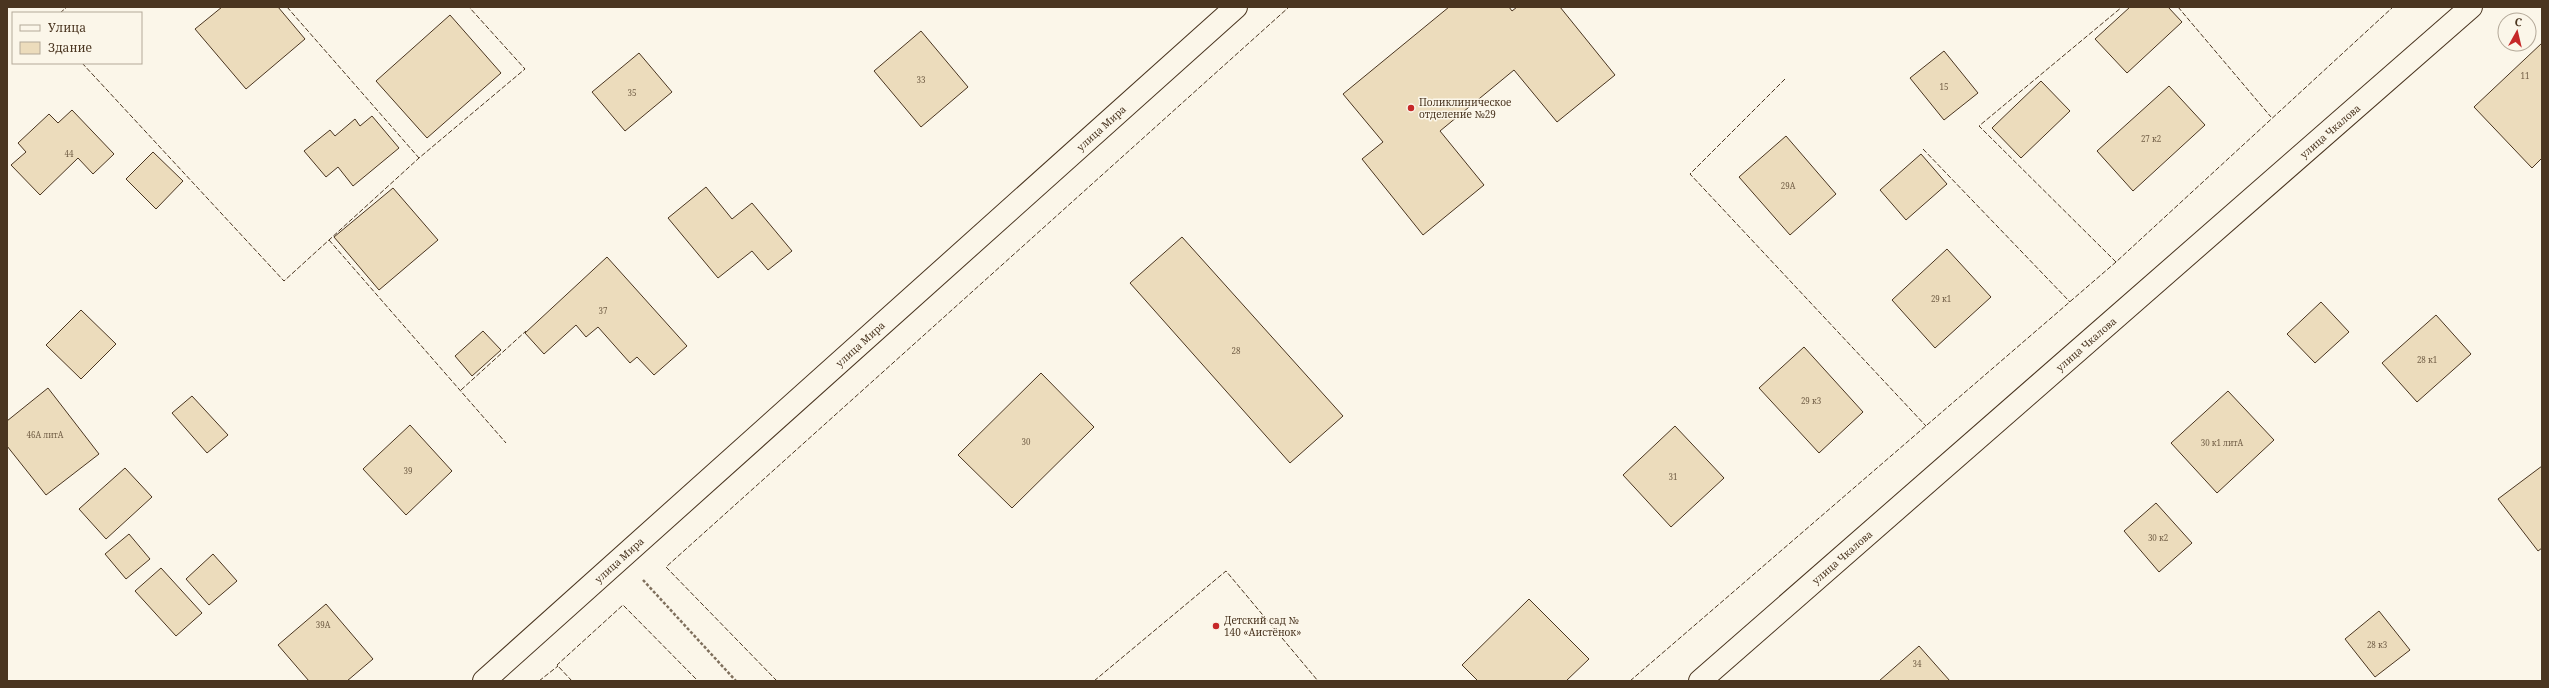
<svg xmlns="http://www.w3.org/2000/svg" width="2549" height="688" font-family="'Noto Serif',serif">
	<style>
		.building { fill: #ecdcbc; stroke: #4a3520 }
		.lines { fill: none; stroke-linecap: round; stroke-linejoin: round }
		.minor-casing { stroke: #4a3520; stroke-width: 24 }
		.path { stroke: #7f6f5c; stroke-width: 2.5; stroke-dasharray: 3 2; stroke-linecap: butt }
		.minor { stroke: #fbf6e9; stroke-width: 22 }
		.fence { stroke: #4a3520; stroke-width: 1; stroke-dasharray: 5 2; stroke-linecap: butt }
		.poi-dot { fill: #c62828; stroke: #fbf6e9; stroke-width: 1.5 }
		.labels { text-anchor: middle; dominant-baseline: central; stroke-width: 3; stroke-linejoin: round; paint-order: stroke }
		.number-label { font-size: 8px; fill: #725f47 }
		.poi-label { font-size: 10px; fill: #4a3520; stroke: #fbf6e9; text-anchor: start }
		.street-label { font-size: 10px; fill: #4a3520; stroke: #fbf6e9 }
	</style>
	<rect width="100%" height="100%" fill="#fbf6e9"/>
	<path class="building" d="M 222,7 L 278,7 L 305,39 L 246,89 L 195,29 Z
		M 1449,7 L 1509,7 L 1512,11 L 1517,7 L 1560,7 L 1615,75 L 1557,122 L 1514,70 L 1440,131 L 1484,185 L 1423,235 L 1362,159 L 1383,142 L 1343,94 Z
		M 2130,7 L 2168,7 L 2182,22 L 2127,73 L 2095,39 Z
		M 450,15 L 501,73 L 427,138 L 376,81 Z
		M 921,31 L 968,87 L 921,127 L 874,71 Z
		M 2542,43 L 2542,158 L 2532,168 L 2474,107 Z
		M 1944,51 L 1978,93 L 1944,120 L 1910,78 Z
		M 639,53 L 672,92 L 625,131 L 592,92 Z
		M 2041,81 L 2070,111 L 2021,158 L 1992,128 Z
		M 2169,86 L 2205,125 L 2133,191 L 2097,151 Z
		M 72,110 L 114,154 L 93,174 L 78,158 L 40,195 L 11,165 L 26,152 L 18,143 L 49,114 L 58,123 Z
		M 372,116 L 399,148 L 353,186 L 338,167 L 326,177 L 304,151 L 330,130 L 335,136 L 355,119 L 360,126 Z
		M 1786,136 L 1836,194 L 1790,235 L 1739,177 Z
		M 153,152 L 183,181 L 156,209 L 126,179 Z
		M 1921,154 L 1947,184 L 1906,220 L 1880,190 Z
		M 706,187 L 732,219 L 752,203 L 792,251 L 768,270 L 752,251 L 718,278 L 668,218 Z
		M 393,188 L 438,240 L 379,290 L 334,237 Z
		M 1182,237 L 1343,416 L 1290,463 L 1130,283 Z
		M 1947,249 L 1991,297 L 1935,348 L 1892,300 Z
		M 607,257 L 687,346 L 654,375 L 637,357 L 630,363 L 598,327 L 586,337 L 576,325 L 544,354 L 525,333 Z
		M 2321,302 L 2349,332 L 2315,363 L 2287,334 Z
		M 81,310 L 116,344 L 81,379 L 46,345 Z
		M 2436,315 L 2471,354 L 2417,402 L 2382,363 Z
		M 483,331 L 501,350 L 472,376 L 455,356 Z
		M 1804,347 L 1863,412 L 1819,453 L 1759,388 Z
		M 1041,373 L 1094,427 L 1012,508 L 958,455 Z
		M 48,388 L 99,454 L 46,495 L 7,446 L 7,421 Z
		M 2228,391 L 2274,440 L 2217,493 L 2171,443 Z
		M 192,396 L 228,435 L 207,453 L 172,413 Z
		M 410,425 L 452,471 L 406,515 L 363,469 Z
		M 1675,426 L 1724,478 L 1671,527 L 1623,475 Z
		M 2542,466 L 2542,548 L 2538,551 L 2498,499 Z
		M 125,468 L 152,497 L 106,539 L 79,509 Z
		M 2156,503 L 2192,543 L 2159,572 L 2124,531 Z
		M 129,534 L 150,559 L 126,579 L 105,554 Z
		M 213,554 L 237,581 L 209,605 L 186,579 Z
		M 161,568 L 202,613 L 176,636 L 135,591 Z
		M 1529,599 L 1589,659 L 1566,681 L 1478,681 L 1462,665 Z
		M 326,604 L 373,659 L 347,681 L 309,681 L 278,645 Z
		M 2379,611 L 2410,650 L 2375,677 L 2345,639 Z
		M 1919,646 L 1950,681 L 1879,681 Z"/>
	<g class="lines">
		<g class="minor-casing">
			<path id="minor" d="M 484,681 L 1236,7
				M 1700,681 L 2471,7"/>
		</g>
		<path class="path" d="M 643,580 L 736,681"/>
		<use href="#minor" class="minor"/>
		<path class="fence" d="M 287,7 L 419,158
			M 2178,7 L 2271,117
			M 60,13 L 67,7
			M 82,63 L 284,281 L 419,158 L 525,69 L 469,7
			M 1785,79 L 1690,174 L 1926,426
			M 1923,149 L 2070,302
			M 329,240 L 506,443
			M 2116,262 L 1979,126 L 2122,7
			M 461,390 L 526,331
			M 539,681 L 558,666
			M 572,681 L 557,665 L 623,605 L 698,681
			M 777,681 L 666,567 L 1289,7
			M 1094,681 L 1226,571 L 1318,681
			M 1630,681 L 2116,262 L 2393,7"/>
	</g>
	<g class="poi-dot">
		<circle cx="1411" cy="108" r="4"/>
		<circle cx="1216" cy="626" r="4"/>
	</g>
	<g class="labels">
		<g class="number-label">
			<text x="2525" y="75">11</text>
			<text x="921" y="79">33</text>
			<text x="1944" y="86">15</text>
			<text x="632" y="92">35</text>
			<text x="2151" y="138">27 к2</text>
			<text x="69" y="153">44</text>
			<text x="1788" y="185">29А</text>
			<text x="1941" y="298">29 к1</text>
			<text x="603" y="310">37</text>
			<text x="1236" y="350">28</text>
			<text x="2427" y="359">28 к1</text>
			<text x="1811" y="400">29 к3</text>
			<text x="45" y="434">46А литА</text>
			<text x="1026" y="441">30</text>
			<text x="2222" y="442">30 к1 литА</text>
			<text x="408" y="470">39</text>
			<text x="1673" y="476">31</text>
			<text x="2158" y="537">30 к2</text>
			<text x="323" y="624">39А</text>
			<text x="2377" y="644">28 к3</text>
			<text x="1917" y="663">34</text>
		</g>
		<g class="poi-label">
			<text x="1419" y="102">Поликлиническое<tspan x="1419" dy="12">отделение №29</tspan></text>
			<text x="1224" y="620">Детский сад №<tspan x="1224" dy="12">140 «Аистёнок»</tspan></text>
		</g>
		<g class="street-label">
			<text transform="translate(1101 128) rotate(-42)">улица Мира</text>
			<text transform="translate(2330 131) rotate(-41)">улица Чкалова</text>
			<text transform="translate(860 344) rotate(-42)">улица Мира</text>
			<text transform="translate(2086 344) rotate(-41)">улица Чкалова</text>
			<text transform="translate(1842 557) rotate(-41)">улица Чкалова</text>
			<text transform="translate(619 560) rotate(-42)">улица Мира</text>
		</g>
	</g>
	<rect width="2549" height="688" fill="none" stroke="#4a3520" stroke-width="16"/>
	<rect x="12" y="12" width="130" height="52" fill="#fbf6e9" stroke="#b4a999"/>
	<rect x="20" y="25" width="20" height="6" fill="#fbf6e9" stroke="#b4a999"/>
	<text x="48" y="32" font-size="12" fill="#4a3520">Улица</text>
	<rect x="20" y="42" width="20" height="12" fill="#ecdcbc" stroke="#b4a999"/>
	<text x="48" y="52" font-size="12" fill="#4a3520">Здание</text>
	<g transform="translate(2517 32) rotate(8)"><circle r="19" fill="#fbf6e9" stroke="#b4a999"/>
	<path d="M0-3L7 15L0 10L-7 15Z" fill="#c62828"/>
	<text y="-6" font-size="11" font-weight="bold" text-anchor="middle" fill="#4a3520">С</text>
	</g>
</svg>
